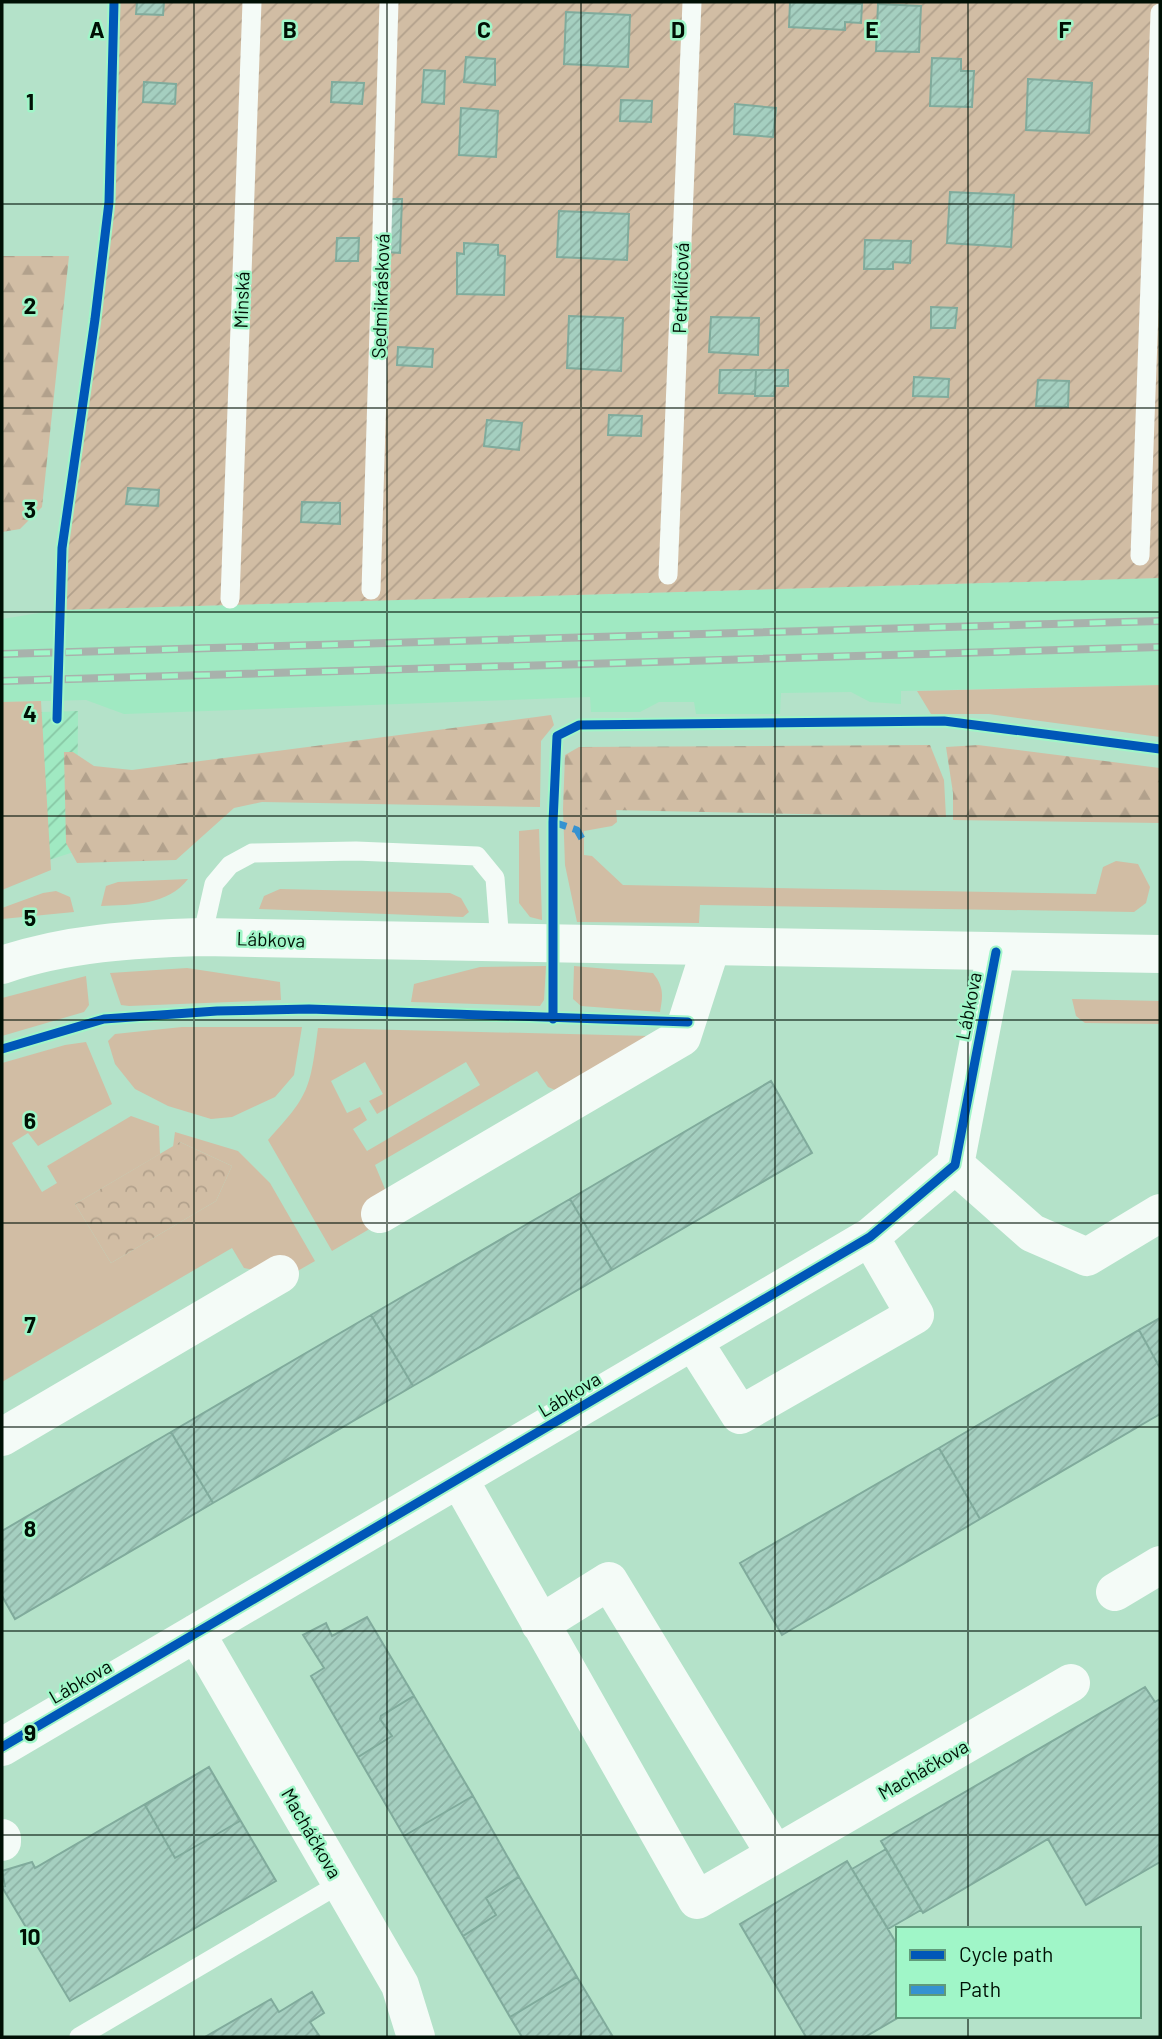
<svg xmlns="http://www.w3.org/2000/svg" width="1162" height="2039" font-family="Barlow,sans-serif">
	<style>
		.built { fill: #a0e9c2 }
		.industrial { fill: url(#industrial-furrows) }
		.grass { fill: #d1bda4; fill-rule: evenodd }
		.forest { fill: url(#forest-firs) }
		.park { fill: url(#park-crowns) }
		.garden { fill: url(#garden-furrows) }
		.building { fill: url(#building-hatch); stroke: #80ab9c; stroke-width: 2 }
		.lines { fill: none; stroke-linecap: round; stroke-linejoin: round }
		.service { stroke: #f4fbf7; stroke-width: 19 }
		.minor { stroke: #f4fbf7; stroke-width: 38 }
		.tertiary { stroke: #f4fbf7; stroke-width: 38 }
		.rail-casing { stroke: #a8b2ac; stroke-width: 8 }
		.rail { stroke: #a0f6c8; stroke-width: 5; stroke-dasharray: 16; stroke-linecap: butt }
		.quiet { stroke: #3692d1; stroke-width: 7; stroke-dasharray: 14 7; stroke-linecap: butt }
		.cycleway-casing { stroke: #a0f6c8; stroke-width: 13 }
		.cycleway { stroke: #0057b8; stroke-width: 9 }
		.grid { fill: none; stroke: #001005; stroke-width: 2; stroke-opacity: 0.55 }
		.labels { text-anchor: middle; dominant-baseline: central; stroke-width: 5; stroke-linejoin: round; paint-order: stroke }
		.street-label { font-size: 19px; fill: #001005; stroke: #a0f6c8 }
		.grid-label { font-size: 23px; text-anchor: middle; font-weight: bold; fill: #001005; stroke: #a0f6c8; stroke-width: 5; stroke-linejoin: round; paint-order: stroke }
	</style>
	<defs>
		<pattern id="industrial-furrows" width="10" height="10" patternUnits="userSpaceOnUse" patternTransform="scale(1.75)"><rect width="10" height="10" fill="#a0e9c2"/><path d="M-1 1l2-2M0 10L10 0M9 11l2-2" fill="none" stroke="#88c7a5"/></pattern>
		<pattern id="forest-firs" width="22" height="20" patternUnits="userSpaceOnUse" patternTransform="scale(1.75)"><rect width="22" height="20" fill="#d1bda4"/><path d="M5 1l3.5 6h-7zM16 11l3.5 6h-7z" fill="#b2a18c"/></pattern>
		<pattern id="park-crowns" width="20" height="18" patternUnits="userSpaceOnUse" patternTransform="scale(1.75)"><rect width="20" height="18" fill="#d1bda4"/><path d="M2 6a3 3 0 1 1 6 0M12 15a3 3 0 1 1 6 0" fill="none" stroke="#b2a18c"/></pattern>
		<pattern id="garden-furrows" width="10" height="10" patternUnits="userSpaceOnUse" patternTransform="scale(1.75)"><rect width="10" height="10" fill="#d1bda4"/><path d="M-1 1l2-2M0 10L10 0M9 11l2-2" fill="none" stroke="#b2a18c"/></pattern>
		<pattern id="building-hatch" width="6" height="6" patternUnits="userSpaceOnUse" patternTransform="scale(1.75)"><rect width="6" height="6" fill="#a5cfc0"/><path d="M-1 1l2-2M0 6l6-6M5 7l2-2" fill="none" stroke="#8cb1a4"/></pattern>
	</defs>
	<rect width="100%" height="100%" fill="#b4e2c9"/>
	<path class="built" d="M 1160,578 L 1160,685 L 901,691 L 901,704 L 870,702 L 851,692 L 781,693 L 780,714 L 696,714 L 694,702 L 659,702 L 640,712 L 591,712 L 590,697 L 124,714 L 86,700 L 2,702 L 2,619 L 58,610 Z"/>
	<path class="industrial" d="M 78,711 L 77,851 L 2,875 L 2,713 Z"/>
	<path class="grass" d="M 1160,685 L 1160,737 L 989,714 L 931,714 L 917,691 Z
		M 41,701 L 51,870 L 2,890 L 2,702 Z
		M 563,809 L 616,809 L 617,822 L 612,826 L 584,831 L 584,855 L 592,856 L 623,885 L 1096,894 L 1103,867 L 1116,861 L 1138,864 L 1150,887 L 1146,903 L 1134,912 L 700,905 L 699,923 L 577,922 L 565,865 Z
		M 539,829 L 542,920 L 530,917 L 519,903 L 519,831 Z
		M 188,879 C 169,905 131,905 101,906 L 106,886 L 118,882 Z
		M 280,889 L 450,893 L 461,898 L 469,912 L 463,917 L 259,909 L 264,896 Z
		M 56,891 L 70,897 L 74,912 L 2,919 L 2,908 L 43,893 Z
		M 546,966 L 544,1000 L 540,1006 L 411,1002 L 414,984 L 480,967 Z
		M 574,966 L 653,973 C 664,987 663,995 660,1012 L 581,1006 L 573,999 Z
		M 187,968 L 280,982 L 281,1000 L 129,1006 L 121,1005 L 110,973 Z
		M 86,976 L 89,1005 L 84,1012 L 2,1036 L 2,998 Z
		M 1072,999 L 1160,1001 L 1160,1024 L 1085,1023 L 1076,1016 Z
		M 182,1027 L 302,1027 L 294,1075 L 275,1097 L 232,1117 L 211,1119 L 168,1106 L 135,1089 L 115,1064 L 108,1041 L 115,1034 Z
		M 318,1028 L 650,1036 L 555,1090 L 548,1087 L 537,1071 L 375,1165 L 385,1189 L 380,1198 L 378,1224 L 332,1251 L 268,1140 C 310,1094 310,1089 318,1028 ZM 365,1062 L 383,1094 L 369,1101 L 377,1114 L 466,1062 L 480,1085 L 367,1151 L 353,1129 L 367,1120 L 360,1107 L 347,1113 L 331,1081 Z
		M 86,1042 L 112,1104 L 38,1146 L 28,1133 L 12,1143 L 42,1192 L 57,1183 L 47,1166 L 131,1116 L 159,1126 L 160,1154 L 75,1204 L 111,1263 L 216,1201 L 232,1166 L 180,1142 L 173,1147 L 175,1132 L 238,1151 L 270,1183 L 315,1261 L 287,1277 L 244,1268 L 232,1248 L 2,1382 L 2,1063 L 65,1045 Z"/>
	<path class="forest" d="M 2,256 L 69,256 L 42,507 L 20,529 L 2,532 Z
		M 551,715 L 554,725 L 541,741 L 540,807 L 262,802 L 234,808 L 176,860 L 77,863 L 66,843 L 64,752 L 73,752 L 94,766 L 132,770 Z
		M 930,745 L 944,780 L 946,817 L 563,809 L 565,755 L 579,747 Z
		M 978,745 L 1160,768 L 1160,823 L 953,820 L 953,793 L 946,747 Z"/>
	<path class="park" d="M 180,1142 L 232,1166 L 216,1201 L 111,1263 L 75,1204 Z"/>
	<path class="garden" d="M 114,2 L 1160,2 L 1160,578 L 58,610 C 66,474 98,340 108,204 C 114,137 112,69 114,2 Z"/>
	<path class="building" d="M 137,2 L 171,2 L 164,2 L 163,15 L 136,14 Z
		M 790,2 L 862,4 L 861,23 L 845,22 L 845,30 L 789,27 Z
		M 878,4 L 921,6 L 919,52 L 876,51 Z
		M 566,12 L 630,15 L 628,67 L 564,64 Z
		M 466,57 L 495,59 L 495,85 L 464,82 Z
		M 932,58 L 961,59 L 961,71 L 974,71 L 972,107 L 930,106 Z
		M 424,70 L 445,71 L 444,104 L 422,102 Z
		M 1028,79 L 1092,83 L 1089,133 L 1026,130 Z
		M 144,82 L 176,84 L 175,104 L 143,102 Z
		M 332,82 L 364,83 L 362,104 L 331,102 Z
		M 621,100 L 652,101 L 651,122 L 620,121 Z
		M 735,104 L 776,108 L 773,137 L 734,134 Z
		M 461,108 L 498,111 L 496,157 L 459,155 Z
		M 950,192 L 1014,195 L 1011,247 L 947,243 Z
		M 389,199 L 402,199 L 400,253 L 386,252 Z
		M 559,211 L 629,214 L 627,260 L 557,257 Z
		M 337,238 L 359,238 L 358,261 L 336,261 Z
		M 865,240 L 911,241 L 910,263 L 893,262 L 893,269 L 864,269 Z
		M 464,243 L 498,245 L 498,255 L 505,256 L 504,295 L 457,294 L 457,253 L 464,254 Z
		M 931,307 L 957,308 L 955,328 L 931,328 Z
		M 569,316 L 623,318 L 621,371 L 567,368 Z
		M 711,317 L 759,318 L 758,355 L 709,352 Z
		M 398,347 L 433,349 L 432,367 L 397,365 Z
		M 720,370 L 756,370 L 755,394 L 719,393 Z
		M 756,370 L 788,370 L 788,386 L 775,386 L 774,396 L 755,396 Z
		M 914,377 L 949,379 L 948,397 L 913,396 Z
		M 1038,380 L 1069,381 L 1068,407 L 1036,406 Z
		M 609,415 L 642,416 L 641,436 L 608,435 Z
		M 487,420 L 522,423 L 519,450 L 484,446 Z
		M 128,488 L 159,490 L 158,506 L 126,504 Z
		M 302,502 L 340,503 L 340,524 L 301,522 Z
		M 771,1081 L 812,1153 L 612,1270 L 570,1199 Z
		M 570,1199 L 612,1270 L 413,1386 L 371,1315 Z
		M 371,1315 L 413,1386 L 213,1503 L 171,1432 Z
		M 1160,1318 L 1160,1368 L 1139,1330 Z
		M 1139,1330 L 1160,1368 L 1160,1414 L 980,1519 L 939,1448 Z
		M 171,1432 L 213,1503 L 15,1619 L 2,1596 L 2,1531 Z
		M 939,1448 L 980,1519 L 782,1635 L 740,1563 Z
		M 367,1617 L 414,1696 L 381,1716 L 380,1719 L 392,1736 L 358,1757 L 311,1676 L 324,1668 L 303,1635 L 326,1623 L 332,1636 Z
		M 1145,1687 L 1155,1702 L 1160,1699 L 1160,1862 L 1086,1905 L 1048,1839 L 923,1913 L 881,1841 Z
		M 414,1696 L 473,1796 L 404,1836 L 358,1757 L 392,1736 L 380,1719 L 381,1716 Z
		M 209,1767 L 276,1881 L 70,2001 L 2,1887 L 5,1886 L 2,1871 L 32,1862 L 35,1868 Z
		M 209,1767 L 240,1821 L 175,1858 L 145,1805 Z
		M 473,1796 L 519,1877 L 486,1898 L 496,1915 L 463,1936 L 404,1836 Z
		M 886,1849 L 921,1910 L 888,1929 L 852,1869 Z
		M 847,1861 L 898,1946 L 898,2016 L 901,2016 L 865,2037 L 806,2037 L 740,1924 Z
		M 519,1877 L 577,1977 L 510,2017 L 463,1936 L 496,1915 L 486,1898 Z
		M 577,1977 L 613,2037 L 522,2037 L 510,2017 Z
		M 312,1992 L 324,2013 L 310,2022 L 320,2037 L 205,2037 L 271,1999 L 279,2012 Z"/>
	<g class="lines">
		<path class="service" d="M 1140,556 L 1160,13
			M 668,575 L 692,2
			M 371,590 L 389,2
			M 230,599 L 252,2
			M 202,937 L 214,884 L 230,865 L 252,853 L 356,851 L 477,856 L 495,878 L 500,943
			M 79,2037 L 341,1883"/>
		<path class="minor" d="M 955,1165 L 1032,1233 L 1087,1257 L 1160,1213
			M 380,1214 L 682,1037 L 711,947
			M 693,1341 L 740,1415 L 915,1315 L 870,1237
			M 2,1437 L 280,1274
			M 459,1479 L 697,1900 L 1071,1683
			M 1115,1592 L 1160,1565
			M 540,1624 L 609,1581 L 775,1854
			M 196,1633 L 400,1985 L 416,2037
			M 2,1747 L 870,1237 L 955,1165 L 996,952
			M 2,1838 L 2,1842"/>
		<path class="tertiary" d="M 2,965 C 66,943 135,939 202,937 L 1160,954"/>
		<g class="rail-casing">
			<path id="rail" d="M 2,654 L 1160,621
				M 2,681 L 1160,647"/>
		</g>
		<use href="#rail" class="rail"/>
		<path class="quiet" d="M 553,822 L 577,830 L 585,844"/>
		<g class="cycleway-casing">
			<path id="cycleway" d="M 57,719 L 62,548 L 95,319 L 109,202 L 114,2
				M 553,1019 L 553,822 L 557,736 L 579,725 L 944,721 L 1160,749
				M 2,1049 L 104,1019 L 217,1011 L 309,1009 L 688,1022
				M 2,1747 L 870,1237 L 955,1165 L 996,952"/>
		</g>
		<use href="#cycleway" class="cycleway"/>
	</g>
	<path class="grid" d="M 194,2 L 194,2037M 387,2 L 387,2037M 581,2 L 581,2037M 775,2 L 775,2037M 968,2 L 968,1929M 2,204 L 1160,204M 2,408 L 1160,408M 2,612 L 1160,612M 2,816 L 1160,816M 2,1020 L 1160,1020M 2,1223 L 1160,1223M 2,1427 L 1160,1427M 2,1631 L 1160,1631M 2,1835 L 1160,1835M 968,2016 L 968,2037"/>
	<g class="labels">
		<g class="street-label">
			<text transform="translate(680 288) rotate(-88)">Petrklíčová</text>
			<text transform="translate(380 296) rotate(-88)">Sedmikrásková</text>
			<text transform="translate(241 300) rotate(-88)">Minská</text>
			<text transform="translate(271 939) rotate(2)">Lábkova</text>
			<text transform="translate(968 1006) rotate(-79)">Lábkova</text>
			<text transform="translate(569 1394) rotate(-31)">Lábkova</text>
			<text transform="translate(80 1681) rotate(-30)">Lábkova</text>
			<text transform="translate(923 1769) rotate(-30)">Macháčkova</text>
			<text transform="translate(312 1833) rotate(60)">Macháčkova</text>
		</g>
	</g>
	<g class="grid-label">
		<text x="97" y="38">A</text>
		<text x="290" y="38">B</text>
		<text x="484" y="38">C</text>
		<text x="678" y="38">D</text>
		<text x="872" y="38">E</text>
		<text x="1065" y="38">F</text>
		<text x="30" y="110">1</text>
		<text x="30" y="314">2</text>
		<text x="30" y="518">3</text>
		<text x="30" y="722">4</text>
		<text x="30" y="926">5</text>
		<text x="30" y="1129">6</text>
		<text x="30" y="1333">7</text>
		<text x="30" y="1537">8</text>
		<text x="30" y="1741">9</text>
		<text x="30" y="1945">10</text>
	</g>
	<rect width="1162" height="2039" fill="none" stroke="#001005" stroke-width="7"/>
	<rect x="896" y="1927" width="245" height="91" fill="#a0f6c8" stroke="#609a7a" stroke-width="2"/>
	<rect x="910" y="1950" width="35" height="10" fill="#0057b8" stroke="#609a7a" stroke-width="2"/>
	<text x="959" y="1962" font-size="21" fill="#001005">Cycle path</text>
	<rect x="910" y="1985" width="35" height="10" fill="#3692d1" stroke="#609a7a" stroke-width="2"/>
	<text x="959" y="1997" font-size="21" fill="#001005">Path</text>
</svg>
